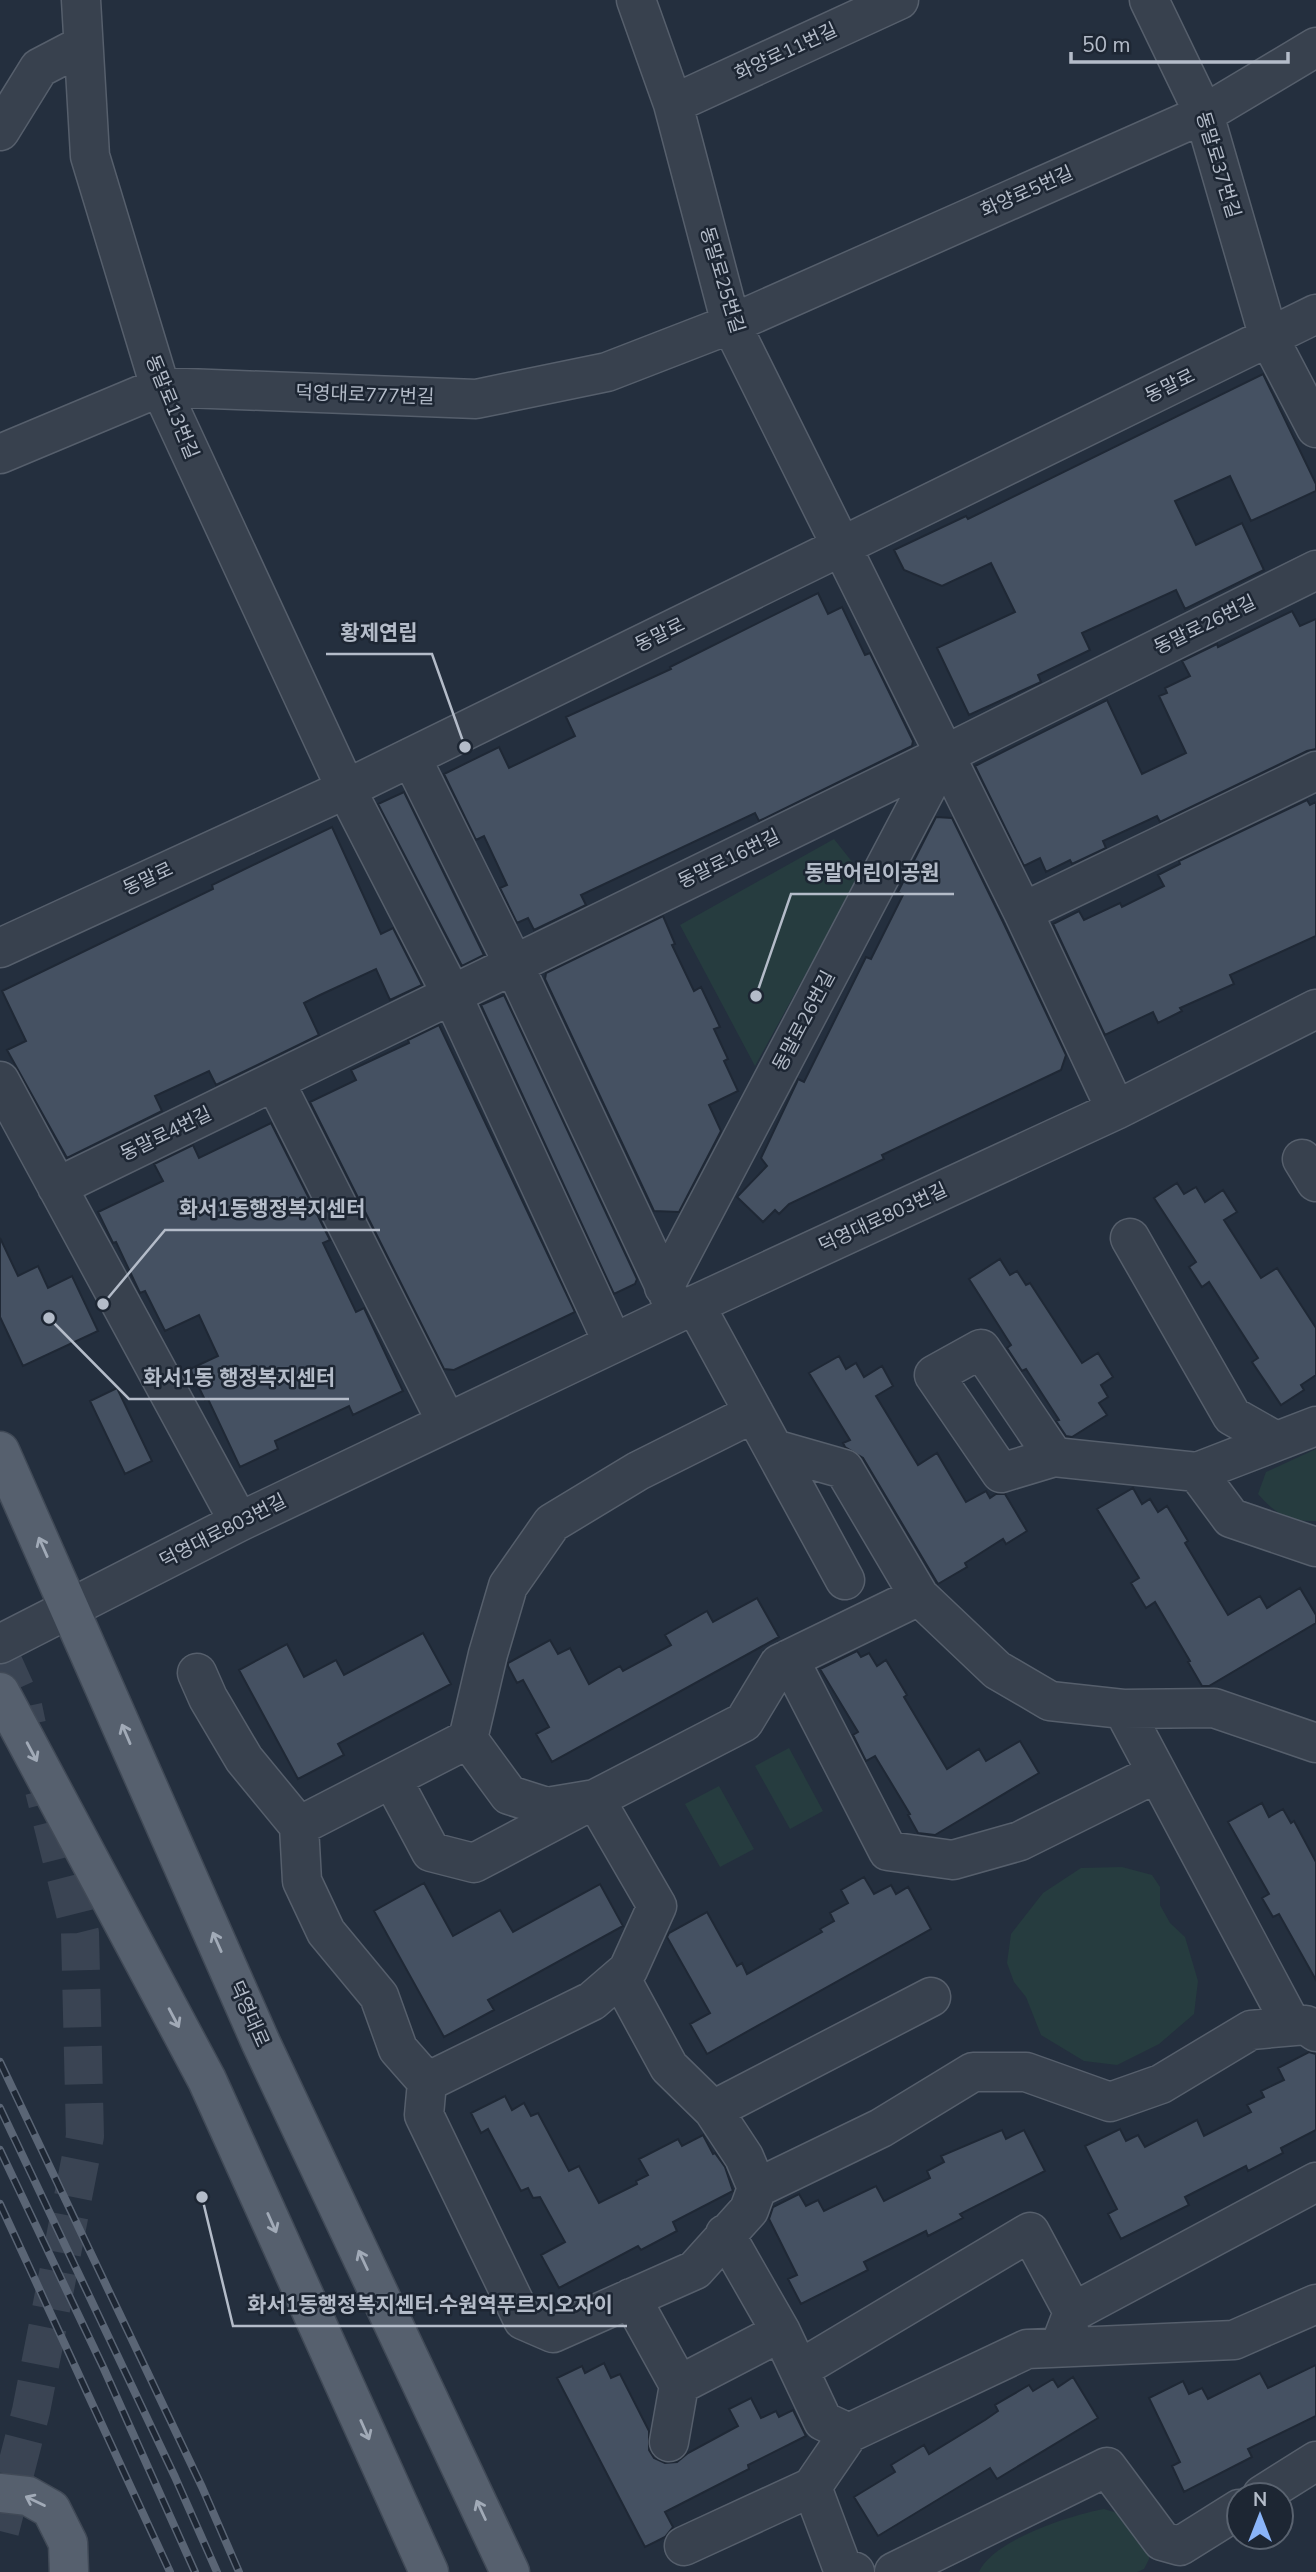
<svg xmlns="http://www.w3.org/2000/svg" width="1316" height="2572" font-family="'Nunito Sans','Noto Sans KR',sans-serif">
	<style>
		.green { fill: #263c3f }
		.building { fill: #455162; stroke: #1f2835; stroke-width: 2 }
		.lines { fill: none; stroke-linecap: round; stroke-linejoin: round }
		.major-tunnel { stroke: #3a4453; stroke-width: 38; stroke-dasharray: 38 19; stroke-linecap: butt }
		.minor-casing { stroke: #565f6c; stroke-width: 41 }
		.major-casing { stroke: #414a57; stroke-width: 41 }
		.minor { stroke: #38414e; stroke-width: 38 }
		.major { stroke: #56606e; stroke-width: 38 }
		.rail-casing { stroke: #5a6575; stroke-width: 8 }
		.rail { stroke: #1d2633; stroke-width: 5; stroke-dasharray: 16; stroke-linecap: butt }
		.oneway { stroke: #a1aab7 }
		.labels { text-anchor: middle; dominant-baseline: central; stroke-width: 5; stroke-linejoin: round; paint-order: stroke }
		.street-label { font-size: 19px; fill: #b4bcc9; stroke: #1d2633 }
		.leader { fill: none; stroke: #b4bcc9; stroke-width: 2.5 }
		.callout-dot { fill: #b4bcc9; stroke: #1d2633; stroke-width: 2.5 }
		.callout-label { font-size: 21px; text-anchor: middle; font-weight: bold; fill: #b4bcc9; stroke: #1d2633; stroke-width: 5; stroke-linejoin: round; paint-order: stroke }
	</style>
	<rect width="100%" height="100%" fill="#242f3e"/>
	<path class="green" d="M 834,839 L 861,873 L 755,1066 L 680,925 Z
		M 1316,1449 L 1316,1521 C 1287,1522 1276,1514 1258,1494 L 1266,1472 Z
		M 789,1748 L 823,1811 L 790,1829 L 755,1766 Z
		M 719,1786 L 754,1849 L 720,1867 L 685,1804 Z
		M 1122,1867 L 1152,1875 L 1160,1887 L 1160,1905 L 1170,1923 L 1185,1937 L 1198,1981 L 1194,2014 L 1159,2044 L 1117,2065 L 1084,2061 L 1041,2035 L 1026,1997 L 1014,1982 L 1007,1963 L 1011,1934 L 1043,1893 L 1081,1868 Z
		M 1104,2509 L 1131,2517 L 1150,2540 L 1149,2559 L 1144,2569 L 1137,2572 L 979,2572 C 993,2540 1071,2515 1104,2509 Z"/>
	<path class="building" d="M 1263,374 L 1316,484 L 1316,491 L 1251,521 L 1230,476 L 1175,501 L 1196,545 L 1242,523 L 1264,570 L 1185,609 L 1176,590 L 1082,633 L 1090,650 L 1038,675 L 1041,682 L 969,715 L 937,648 L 1015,612 L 991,563 L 942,586 L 904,570 L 894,550 L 966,516 L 968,519 Z
		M 818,593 L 828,614 L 842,607 L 865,655 L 870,653 L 913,741 L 912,746 L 759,821 L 755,813 L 581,895 L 586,905 L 534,930 L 528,918 L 517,923 L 500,888 L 507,885 L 484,836 L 476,840 L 444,774 L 499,747 L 509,768 L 575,736 L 566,717 L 671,669 L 670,667 Z
		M 1292,611 L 1300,626 L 1316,619 L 1316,749 L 1307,751 L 1160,822 L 1157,816 L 1103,841 L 1106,848 L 1072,864 L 1070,860 L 1046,872 L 1040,858 L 1024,866 L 975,766 L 1107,700 L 1142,774 L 1186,753 L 1159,696 L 1167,693 L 1165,688 L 1190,676 L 1182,661 L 1217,644 L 1218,647 Z
		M 404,792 L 484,955 L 462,966 L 378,804 Z
		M 1307,800 L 1310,805 L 1316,802 L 1316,936 L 1230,975 L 1234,984 L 1180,1008 L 1182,1011 L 1158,1023 L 1153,1012 L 1105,1035 L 1053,924 L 1079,911 L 1084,920 L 1120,903 L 1122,907 L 1164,886 L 1158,875 L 1180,864 L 1179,861 Z
		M 936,817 L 952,818 L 1003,922 L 1066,1055 L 1061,1070 L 882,1155 L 884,1159 L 789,1204 L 779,1214 L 775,1210 L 763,1222 L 737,1197 L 767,1166 L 761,1158 L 797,1082 L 798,1079 L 804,1082 L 866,957 L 871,959 L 903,895 L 898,892 Z
		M 332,827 L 381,934 L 393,928 L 422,985 L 390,1000 L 376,969 L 320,995 L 304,1003 L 319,1035 L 216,1085 L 209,1071 L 155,1096 L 162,1111 L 67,1158 L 7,1050 L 26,1041 L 2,991 L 213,889 L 212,885 Z
		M 663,916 L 675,944 L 672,945 L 694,991 L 701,987 L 720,1027 L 714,1029 L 728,1059 L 724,1061 L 738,1091 L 709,1105 L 721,1131 L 679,1212 L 654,1211 L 545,979 L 546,973 Z
		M 504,995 L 637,1279 L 635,1284 L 614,1294 L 481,1005 Z
		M 439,1025 L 575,1312 L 454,1370 L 444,1369 L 310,1102 L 356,1080 L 351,1070 L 409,1043 L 408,1040 Z
		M 271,1123 L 330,1240 L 323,1243 L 356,1312 L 364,1308 L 403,1391 L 353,1415 L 349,1406 L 275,1441 L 278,1449 L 240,1467 L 208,1399 L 205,1400 L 190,1369 L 218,1356 L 199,1315 L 165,1331 L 145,1291 L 140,1293 L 116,1242 L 113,1243 L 98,1212 L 163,1181 L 154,1164 L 193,1145 L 199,1158 Z
		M 1177,1183 L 1184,1194 L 1196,1187 L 1205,1202 L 1223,1190 L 1237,1212 L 1224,1220 L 1261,1278 L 1277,1268 L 1316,1328 L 1316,1375 L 1301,1385 L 1304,1390 L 1281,1405 L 1252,1362 L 1258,1358 L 1209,1282 L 1202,1287 L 1189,1267 L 1196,1262 L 1154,1198 Z
		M 0,1238 L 18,1276 L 38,1266 L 48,1288 L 72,1276 L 98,1331 L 23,1366 L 0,1317 Z
		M 1000,1259 L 1010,1275 L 1017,1271 L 1026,1285 L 1030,1283 L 1082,1363 L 1098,1353 L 1113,1377 L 1101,1385 L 1108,1397 L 1099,1403 L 1107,1415 L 1072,1437 L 1066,1436 L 1056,1421 L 1059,1420 L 1026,1369 L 1022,1371 L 1007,1348 L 1011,1345 L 969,1279 Z
		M 839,1356 L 846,1369 L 856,1363 L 864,1377 L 882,1366 L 893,1386 L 876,1396 L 918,1465 L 937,1453 L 966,1502 L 986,1491 L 990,1498 L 996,1494 L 1005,1494 L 1027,1531 L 1006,1544 L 1003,1539 L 965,1563 L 967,1567 L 938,1584 L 863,1458 L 845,1447 L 843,1443 L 850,1440 L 809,1373 Z
		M 117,1388 L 152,1461 L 125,1474 L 90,1401 Z
		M 1133,1488 L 1142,1504 L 1150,1499 L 1158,1512 L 1167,1506 L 1188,1541 L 1185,1543 L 1228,1615 L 1260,1596 L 1267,1608 L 1300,1588 L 1316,1615 L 1316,1623 L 1209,1686 L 1202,1686 L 1188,1662 L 1190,1661 L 1155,1602 L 1146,1608 L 1131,1583 L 1139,1578 L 1097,1509 Z
		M 757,1598 L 779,1637 L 552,1762 L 536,1734 L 549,1727 L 523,1680 L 517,1683 L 508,1666 L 508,1663 L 550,1640 L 558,1654 L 570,1648 L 589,1684 L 620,1666 L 623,1671 L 671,1645 L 665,1635 L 707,1611 L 713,1622 Z
		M 423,1633 L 451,1684 L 338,1744 L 344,1755 L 298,1779 L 239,1670 L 287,1644 L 304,1677 L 336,1660 L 344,1675 Z
		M 857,1651 L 861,1657 L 869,1653 L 877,1666 L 886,1660 L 907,1695 L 904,1697 L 947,1769 L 979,1749 L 986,1761 L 1020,1741 L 1039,1773 L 935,1835 L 918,1833 L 908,1815 L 910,1814 L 875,1756 L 866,1761 L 853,1735 L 858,1732 L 820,1669 Z
		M 1262,1803 L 1269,1817 L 1283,1809 L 1291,1823 L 1294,1821 L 1316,1862 L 1316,1980 L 1279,1914 L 1273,1917 L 1262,1898 L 1269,1894 L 1228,1822 Z
		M 864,1877 L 874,1894 L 891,1885 L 896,1894 L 908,1887 L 931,1929 L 707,2054 L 690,2024 L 710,2013 L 667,1937 L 669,1933 L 707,1912 L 737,1966 L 742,1963 L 747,1974 L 822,1932 L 820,1929 L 834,1921 L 830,1913 L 848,1903 L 841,1890 Z
		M 424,1883 L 453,1936 L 500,1910 L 513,1932 L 600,1884 L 623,1926 L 488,2000 L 494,2010 L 444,2037 L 374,1911 Z
		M 1309,2052 L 1316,2054 L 1316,2130 L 1281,2148 L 1283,2153 L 1248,2171 L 1246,2166 L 1185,2197 L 1189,2205 L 1121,2239 L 1108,2214 L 1117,2209 L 1085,2146 L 1120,2129 L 1126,2141 L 1138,2135 L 1145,2147 L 1197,2120 L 1204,2136 L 1251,2112 L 1247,2105 L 1264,2097 L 1261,2091 L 1284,2080 L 1278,2068 Z
		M 505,2096 L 512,2110 L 524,2103 L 531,2116 L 538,2113 L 569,2171 L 579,2166 L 599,2203 L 637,2184 L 636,2181 L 648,2175 L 639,2159 L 678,2139 L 682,2146 L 703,2135 L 713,2154 L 715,2153 L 725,2167 L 733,2191 L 673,2222 L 677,2231 L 641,2250 L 638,2246 L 559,2288 L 541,2255 L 565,2242 L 540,2197 L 533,2198 L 528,2188 L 521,2191 L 488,2129 L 481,2133 L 471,2113 Z
		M 1002,2130 L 1006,2139 L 1024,2130 L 1045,2171 L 960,2214 L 963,2218 L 928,2236 L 926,2231 L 864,2262 L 868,2270 L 801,2304 L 788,2279 L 797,2275 L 769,2219 L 773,2207 L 799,2194 L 806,2206 L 818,2200 L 824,2211 L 876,2186 L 884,2201 L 930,2178 L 927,2171 L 944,2162 L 941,2156 Z
		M 604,2363 L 611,2378 L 620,2374 L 649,2431 L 649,2450 L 654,2458 L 665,2463 L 677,2462 L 688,2453 L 738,2426 L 729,2409 L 751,2398 L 761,2418 L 776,2411 L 779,2417 L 793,2410 L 806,2436 L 748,2465 L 749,2469 L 665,2512 L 673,2527 L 665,2537 L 645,2547 L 557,2378 L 582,2366 L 585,2373 Z
		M 1316,2365 L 1316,2416 L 1248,2449 L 1252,2457 L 1184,2492 L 1172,2466 L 1180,2462 L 1149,2398 L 1183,2381 L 1189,2394 L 1202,2388 L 1208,2399 L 1260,2373 L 1268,2388 Z
		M 1073,2377 L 1098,2418 L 997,2479 L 990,2468 L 878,2536 L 854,2497 L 895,2472 L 891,2465 L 924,2445 L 929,2454 L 985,2420 L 998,2411 L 995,2405 L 1029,2385 L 1033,2391 L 1053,2379 L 1058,2387 Z"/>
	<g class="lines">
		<path class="major-tunnel" d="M 0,1655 L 23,1706 L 27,1725
			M 0,2531 L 31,2411 L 85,2136 L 80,1933 L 44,1790"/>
		<g class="minor-casing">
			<path id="minor" d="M 81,0 L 90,156 L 160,387 L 346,789 L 452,995 L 613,1343
				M 636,0 L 673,104 L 731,324 L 1023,912 L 1116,1110
				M 1149,0 L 1204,114 L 1269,338 L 1316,428
				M 673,104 L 899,0
				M 0,131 L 39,68 L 83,45
				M 0,454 L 160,387 L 476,399 L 607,372 L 731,324 L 1204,114 L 1316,47
				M 411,757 L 513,963 L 673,1304
				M 1023,912 L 1316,771
				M 0,948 L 346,789 L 1316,314
				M 0,1081 L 239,1522
				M 275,1082 L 447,1423
				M 1302,1159 L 1316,1182
				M 57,1187 L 944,755
				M 1130,1238 L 1232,1416 L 1276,1441
				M 664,1287 L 944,755 L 1316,570
				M 695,1305 L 845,1580
				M 774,1449 L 844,1469 L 919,1596
				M 1054,1457 L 981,1349 L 934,1375 L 1001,1473 L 1054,1457 L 1197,1472 L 1231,1518 L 1316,1547
				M 1197,1472 L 1316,1426
				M 0,1644 L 239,1522 L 677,1313 L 1116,1110 L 1316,1009
				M 789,1659 L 888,1851 L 953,1860 L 1020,1841 L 1157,1773
				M 197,1673 L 208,1698 L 244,1759 L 299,1826 L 302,1881 L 326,1932 L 379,1996 L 398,2049 L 427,2082
				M 1123,1709 L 1292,2026
				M 468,1739 L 488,1654 L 508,1586 L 552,1523 L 638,1471 L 754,1413
				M 392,1779 L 431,1852 L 474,1863 L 595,1799 L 657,1906 L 628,1970 L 592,2001 L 427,2082 L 424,2115 L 523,2320 L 553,2333 L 695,2270 L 749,2210 L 757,2188 L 744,2157 L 713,2110
				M 299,1826 L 468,1739 L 509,1795 L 547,1807 L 595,1799 L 744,1722 L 779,1664 L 919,1596 L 997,1670 L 1050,1701 L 1123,1709 L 1214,1708 L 1316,1743
				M 620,1977 L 669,2067 L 713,2110 L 931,1997
				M 757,2188 L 881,2128 L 973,2072 L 1026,2072 L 1110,2102 L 1161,2084 L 1251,2030 L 1306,2025 L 1316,2032
				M 725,2234 L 781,2332
				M 631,2298 L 679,2385 L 669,2442
				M 1073,2312 L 1316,2182
				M 800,2369 L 1030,2232 L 1073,2312 L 1060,2346
				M 679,2385 L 781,2332 L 823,2421 L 849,2433
				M 812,2487 L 849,2433 L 1027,2349 L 1234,2340 L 1316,2304
				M 1262,2495 L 1316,2461
				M 684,2546 L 812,2487 L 842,2567 L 855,2572
				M 894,2572 L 1107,2467 L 1162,2541 L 1180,2546 L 1239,2509"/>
		</g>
		<g class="major-casing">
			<path id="major" d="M 0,1451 L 261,2043 L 510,2572
				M 0,1692 L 207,2080 L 429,2572
				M 0,2493 L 28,2496 L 51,2509 L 68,2543 L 69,2572"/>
		</g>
		<use href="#minor" class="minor"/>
		<use href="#major" class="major"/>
		<g class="rail-casing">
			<path id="rail" d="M 0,2062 L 202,2487 L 239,2572
				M 0,2108 L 175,2477 L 217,2572
				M 0,2150 L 104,2369 L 195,2572
				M 0,2204 L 170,2572"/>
		</g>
		<use href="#rail" class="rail"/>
	</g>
	<defs><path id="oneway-shaft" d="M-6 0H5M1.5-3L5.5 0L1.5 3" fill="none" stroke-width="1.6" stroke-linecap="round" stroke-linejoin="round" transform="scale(1.75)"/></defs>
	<g class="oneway">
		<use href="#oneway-shaft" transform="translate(43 1547) rotate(-114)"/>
		<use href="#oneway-shaft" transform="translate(126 1734) rotate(-113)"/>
		<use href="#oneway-shaft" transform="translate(32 1752) rotate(62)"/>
		<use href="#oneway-shaft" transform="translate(217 1942) rotate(-114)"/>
		<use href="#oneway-shaft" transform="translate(174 2018) rotate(62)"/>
		<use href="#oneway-shaft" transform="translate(272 2223) rotate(66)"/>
		<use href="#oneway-shaft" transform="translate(363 2260) rotate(-115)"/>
		<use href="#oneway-shaft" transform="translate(365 2430) rotate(66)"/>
		<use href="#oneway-shaft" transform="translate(35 2501) rotate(-154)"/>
		<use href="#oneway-shaft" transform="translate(481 2510) rotate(-115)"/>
	</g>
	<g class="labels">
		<g class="street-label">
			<text transform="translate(786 52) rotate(-25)">화양로11번길</text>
			<text transform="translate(1218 165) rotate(73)">동말로37번길</text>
			<text transform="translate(1027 192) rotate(-24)">화양로5번길</text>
			<text transform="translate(722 280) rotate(73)">동말로25번길</text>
			<text transform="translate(1170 386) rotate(-26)">동말로</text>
			<text transform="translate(365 395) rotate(2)">덕영대로777번길</text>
			<text transform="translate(172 407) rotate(68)">동말로13번길</text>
			<text transform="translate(1205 625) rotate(-26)">동말로26번길</text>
			<text transform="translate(660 635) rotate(-26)">동말로</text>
			<text transform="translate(729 859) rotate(-26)">동말로16번길</text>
			<text transform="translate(148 879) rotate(-25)">동말로</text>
			<text transform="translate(804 1021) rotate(-62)">동말로26번길</text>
			<text transform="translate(166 1134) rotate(-26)">동말로4번길</text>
			<text transform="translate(883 1218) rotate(-25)">덕영대로803번길</text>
			<text transform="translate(223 1531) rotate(-27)">덕영대로803번길</text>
			<text transform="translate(249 2014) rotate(66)">덕영대로</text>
		</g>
	</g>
	<path class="leader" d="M465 747L432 654H326M756 996L791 894H954M103 1304L165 1230H380M49 1318L129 1399H349M202 2197L233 2326H627"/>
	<g class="callout-dot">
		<circle cx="465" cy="747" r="7"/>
		<circle cx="756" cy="996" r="7"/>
		<circle cx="103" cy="1304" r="7"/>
		<circle cx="49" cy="1318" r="7"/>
		<circle cx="202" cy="2197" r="7"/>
	</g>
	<g class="callout-label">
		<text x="379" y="640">황제연립</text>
		<text x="872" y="880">동말어린이공원</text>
		<text x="272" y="1216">화서1동행정복지센터</text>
		<text x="239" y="1385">화서1동 행정복지센터</text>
		<text x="430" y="2312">화서1동행정복지센터.수원역푸르지오자이</text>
	</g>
	<g transform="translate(1260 2516)"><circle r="33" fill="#1d2633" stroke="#59626f" stroke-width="2"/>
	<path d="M0-5L12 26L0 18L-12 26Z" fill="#8ab4f8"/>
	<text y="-10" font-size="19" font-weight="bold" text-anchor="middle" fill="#b4bcc9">N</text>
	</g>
	<path d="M1071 52v10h217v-10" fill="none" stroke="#b4bcc9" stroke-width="3.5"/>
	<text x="1082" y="52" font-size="21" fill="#b4bcc9" stroke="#1d2633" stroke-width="5" paint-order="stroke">50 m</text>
</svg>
